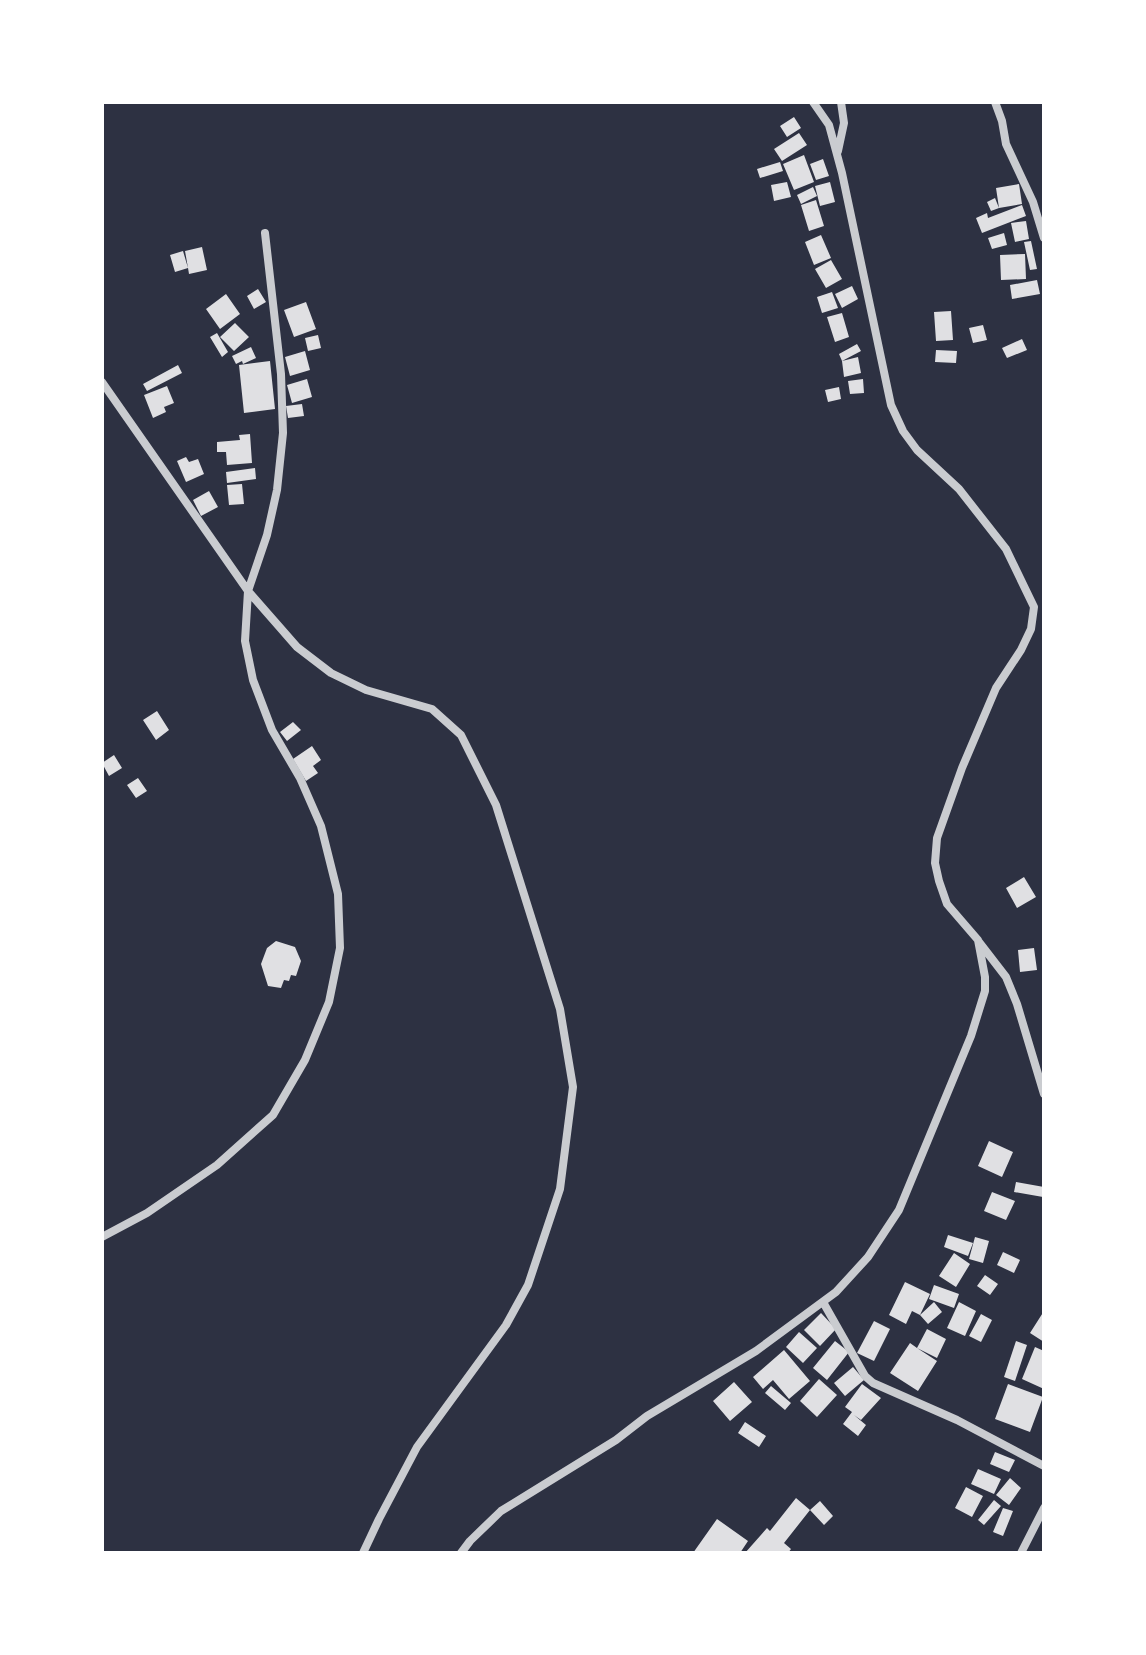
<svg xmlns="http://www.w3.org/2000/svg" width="1146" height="1655" font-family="'Alegreya Sans',sans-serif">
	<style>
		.building { fill: #e0e0e3 }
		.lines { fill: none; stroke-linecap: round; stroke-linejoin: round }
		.minor { stroke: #caccd0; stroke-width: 8 }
	</style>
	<rect width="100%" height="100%" fill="#2d3142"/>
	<path class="building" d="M 794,117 L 801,128 L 787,137 L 780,126 Z
		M 799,133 L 807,145 L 782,161 L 774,149 Z
		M 804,155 L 814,182 L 794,190 L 783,164 Z
		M 823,159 L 829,176 L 816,180 L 810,164 Z
		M 780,162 L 783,171 L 760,178 L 757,169 Z
		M 787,182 L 791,197 L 774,201 L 771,185 Z
		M 830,182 L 835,202 L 820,206 L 815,186 Z
		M 1019,184 L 1022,204 L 999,208 L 991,211 L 987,202 L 995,198 L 999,208 L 996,188 Z
		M 813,187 L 817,196 L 801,204 L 797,195 Z
		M 816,200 L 824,226 L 809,231 L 801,205 Z
		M 1022,205 L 1026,216 L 982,233 L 976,218 L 987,213 L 988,218 Z
		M 1026,221 L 1029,239 L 1015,242 L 1011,223 Z
		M 1004,233 L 1007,245 L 992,249 L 988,238 Z
		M 821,235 L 831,258 L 814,265 L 805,242 Z
		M 1031,241 L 1037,269 L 1030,270 L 1024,242 Z
		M 202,247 L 207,270 L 189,274 L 188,268 L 175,272 L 170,255 L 183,251 L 188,268 L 185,251 Z
		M 1025,254 L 1026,279 L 1001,280 L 1000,255 Z
		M 831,260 L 842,279 L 826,288 L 815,269 Z
		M 1037,280 L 1040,294 L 1012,299 L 1010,285 Z
		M 852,286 L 858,299 L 842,308 L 835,294 Z
		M 258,289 L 266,302 L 254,309 L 247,296 Z
		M 832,292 L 838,308 L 822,313 L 817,297 Z
		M 226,294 L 240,314 L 220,329 L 206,309 Z
		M 306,302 L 316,329 L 294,337 L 284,310 Z
		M 951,311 L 953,340 L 936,341 L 934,312 Z
		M 842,313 L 849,337 L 835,342 L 827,317 Z
		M 235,323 L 249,337 L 234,351 L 220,337 Z
		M 983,325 L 987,340 L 973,343 L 969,328 Z
		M 217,333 L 228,352 L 222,357 L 210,337 Z
		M 318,335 L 321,348 L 308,351 L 305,338 Z
		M 1022,339 L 1027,350 L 1007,358 L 1002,348 Z
		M 857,344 L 861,351 L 842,361 L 858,357 L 861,373 L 844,377 L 842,361 L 839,354 Z
		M 251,347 L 256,358 L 243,364 L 242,361 L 236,364 L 232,356 Z
		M 936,350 L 957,351 L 956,363 L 935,362 Z
		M 305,351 L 310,370 L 290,376 L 285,357 Z
		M 270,361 L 275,409 L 244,413 L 239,365 Z
		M 178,365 L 182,373 L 147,391 L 143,384 Z
		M 307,379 L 312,397 L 292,403 L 287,385 Z
		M 863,379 L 864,393 L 850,394 L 848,381 Z
		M 167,386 L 174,403 L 164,407 L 166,412 L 153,418 L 144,395 Z
		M 839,387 L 841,399 L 828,402 L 825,390 Z
		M 302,404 L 304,416 L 288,418 L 286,406 Z
		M 250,434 L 252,463 L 227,465 L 226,452 L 217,452 L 217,442 L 240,440 L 239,435 Z
		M 186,457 L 189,462 L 198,459 L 204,474 L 186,482 L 177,461 Z
		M 255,468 L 256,479 L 227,483 L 226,472 Z
		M 242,484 L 244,504 L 229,505 L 227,485 Z
		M 209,491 L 218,507 L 201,516 L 193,500 Z
		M 157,711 L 169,730 L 156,740 L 143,720 Z
		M 293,722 L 301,730 L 287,741 L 280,732 Z
		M 312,746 L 321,760 L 313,766 L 318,773 L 306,781 L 293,759 Z
		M 114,755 L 122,768 L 109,776 L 102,763 Z
		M 138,778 L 147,791 L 136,798 L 127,785 Z
		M 1024,877 L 1036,897 L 1017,908 L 1006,888 Z
		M 276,941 L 295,947 L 301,961 L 296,976 L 291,975 L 289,981 L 284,980 L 281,988 L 268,986 L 261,964 L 267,948 Z
		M 1034,948 L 1037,970 L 1020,972 L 1018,950 Z
		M 989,1141 L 1013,1152 L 1002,1177 L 978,1166 Z
		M 1016,1182 L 1044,1187 L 1043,1197 L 1014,1192 Z
		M 992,1192 L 1015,1201 L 1006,1220 L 984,1211 Z
		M 948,1235 L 973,1243 L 968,1256 L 944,1247 Z
		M 975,1237 L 989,1241 L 983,1263 L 969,1259 Z
		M 1003,1252 L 1020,1260 L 1014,1273 L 997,1265 Z
		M 954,1253 L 970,1264 L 956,1287 L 939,1276 Z
		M 985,1275 L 998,1284 L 990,1295 L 977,1286 Z
		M 905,1282 L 930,1294 L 920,1315 L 912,1311 L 906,1324 L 889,1315 Z
		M 934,1285 L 959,1294 L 954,1308 L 929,1299 Z
		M 934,1302 L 942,1312 L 928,1324 L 920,1315 Z
		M 959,1302 L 976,1311 L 965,1336 L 947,1328 Z
		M 1044,1311 L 1044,1342 L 1030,1333 Z
		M 821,1313 L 836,1329 L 820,1346 L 804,1330 Z
		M 981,1314 L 992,1320 L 981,1342 L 969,1336 Z
		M 874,1321 L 890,1329 L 874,1361 L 857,1353 Z
		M 927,1329 L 946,1339 L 937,1358 L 917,1348 L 937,1361 L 918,1391 L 890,1373 L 910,1343 L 917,1348 Z
		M 799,1332 L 817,1348 L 803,1363 L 786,1347 Z
		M 835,1341 L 849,1352 L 827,1380 L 813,1368 Z
		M 1016,1341 L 1027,1345 L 1015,1381 L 1004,1377 Z
		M 1035,1347 L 1044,1351 L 1044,1389 L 1022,1379 Z
		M 784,1350 L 810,1381 L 789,1399 L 773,1380 L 763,1389 L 753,1377 Z
		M 853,1367 L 864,1380 L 845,1396 L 834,1383 Z
		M 819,1379 L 837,1395 L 817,1417 L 800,1401 Z
		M 734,1382 L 752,1402 L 730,1421 L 713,1401 Z
		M 862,1384 L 881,1398 L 861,1420 L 854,1415 L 866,1425 L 858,1436 L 843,1424 L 852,1412 L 845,1407 Z
		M 1008,1384 L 1043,1397 L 1030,1432 L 995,1419 Z
		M 771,1386 L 791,1403 L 785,1410 L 765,1393 Z
		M 745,1422 L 766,1436 L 759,1447 L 738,1433 Z
		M 995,1452 L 1015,1460 L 1009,1472 L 990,1464 Z
		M 978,1469 L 1001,1479 L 994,1494 L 971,1484 Z
		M 1010,1478 L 1021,1488 L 1009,1505 L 996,1495 Z
		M 966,1487 L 983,1496 L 972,1517 L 955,1508 Z
		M 796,1498 L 810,1510 L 784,1543 L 791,1549 L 788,1553 L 745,1553 L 767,1528 L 770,1531 Z
		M 994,1500 L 1001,1506 L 984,1525 L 978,1520 Z
		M 820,1501 L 833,1516 L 824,1525 L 810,1510 Z
		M 1003,1508 L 1013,1511 L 1003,1536 L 993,1532 Z
		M 717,1519 L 748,1541 L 740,1553 L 693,1553 Z"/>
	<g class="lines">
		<path class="minor" d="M 995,102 L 1002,121 L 1006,144 L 1033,202 L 1044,238
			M 838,151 L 844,123 L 841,102
			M 102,382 L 248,591 L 297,647 L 331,673 L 366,690 L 432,709 L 461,735 L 496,805 L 560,1009 L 573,1087 L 560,1189 L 528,1285 L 506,1325 L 417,1447 L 379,1519 L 363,1553
			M 979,942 L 1006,977 L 1017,1004 L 1044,1094
			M 102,1237 L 147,1213 L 217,1165 L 273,1115 L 305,1060 L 329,1002 L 340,948 L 338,894 L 321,826 L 300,778 L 272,730 L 253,680 L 245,641 L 248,591 L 267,535 L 277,490 L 283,433 L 281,374 L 265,233
			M 823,1302 L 865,1376 L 873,1383 L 957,1420 L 1044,1466
			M 461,1553 L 470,1541 L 501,1511 L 616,1440 L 647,1416 L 756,1351 L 836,1292 L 868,1257 L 899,1210 L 971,1036 L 985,991 L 985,977 L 978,940 L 947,904 L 939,881 L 935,863 L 937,838 L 962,768 L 996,688 L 1021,650 L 1031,629 L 1034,607 L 1006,549 L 959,489 L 917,450 L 903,431 L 891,405 L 842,173 L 829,125 L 813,102
			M 1021,1553 L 1044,1508"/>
	</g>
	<rect width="1146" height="1655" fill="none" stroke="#ffffff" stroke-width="208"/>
</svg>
